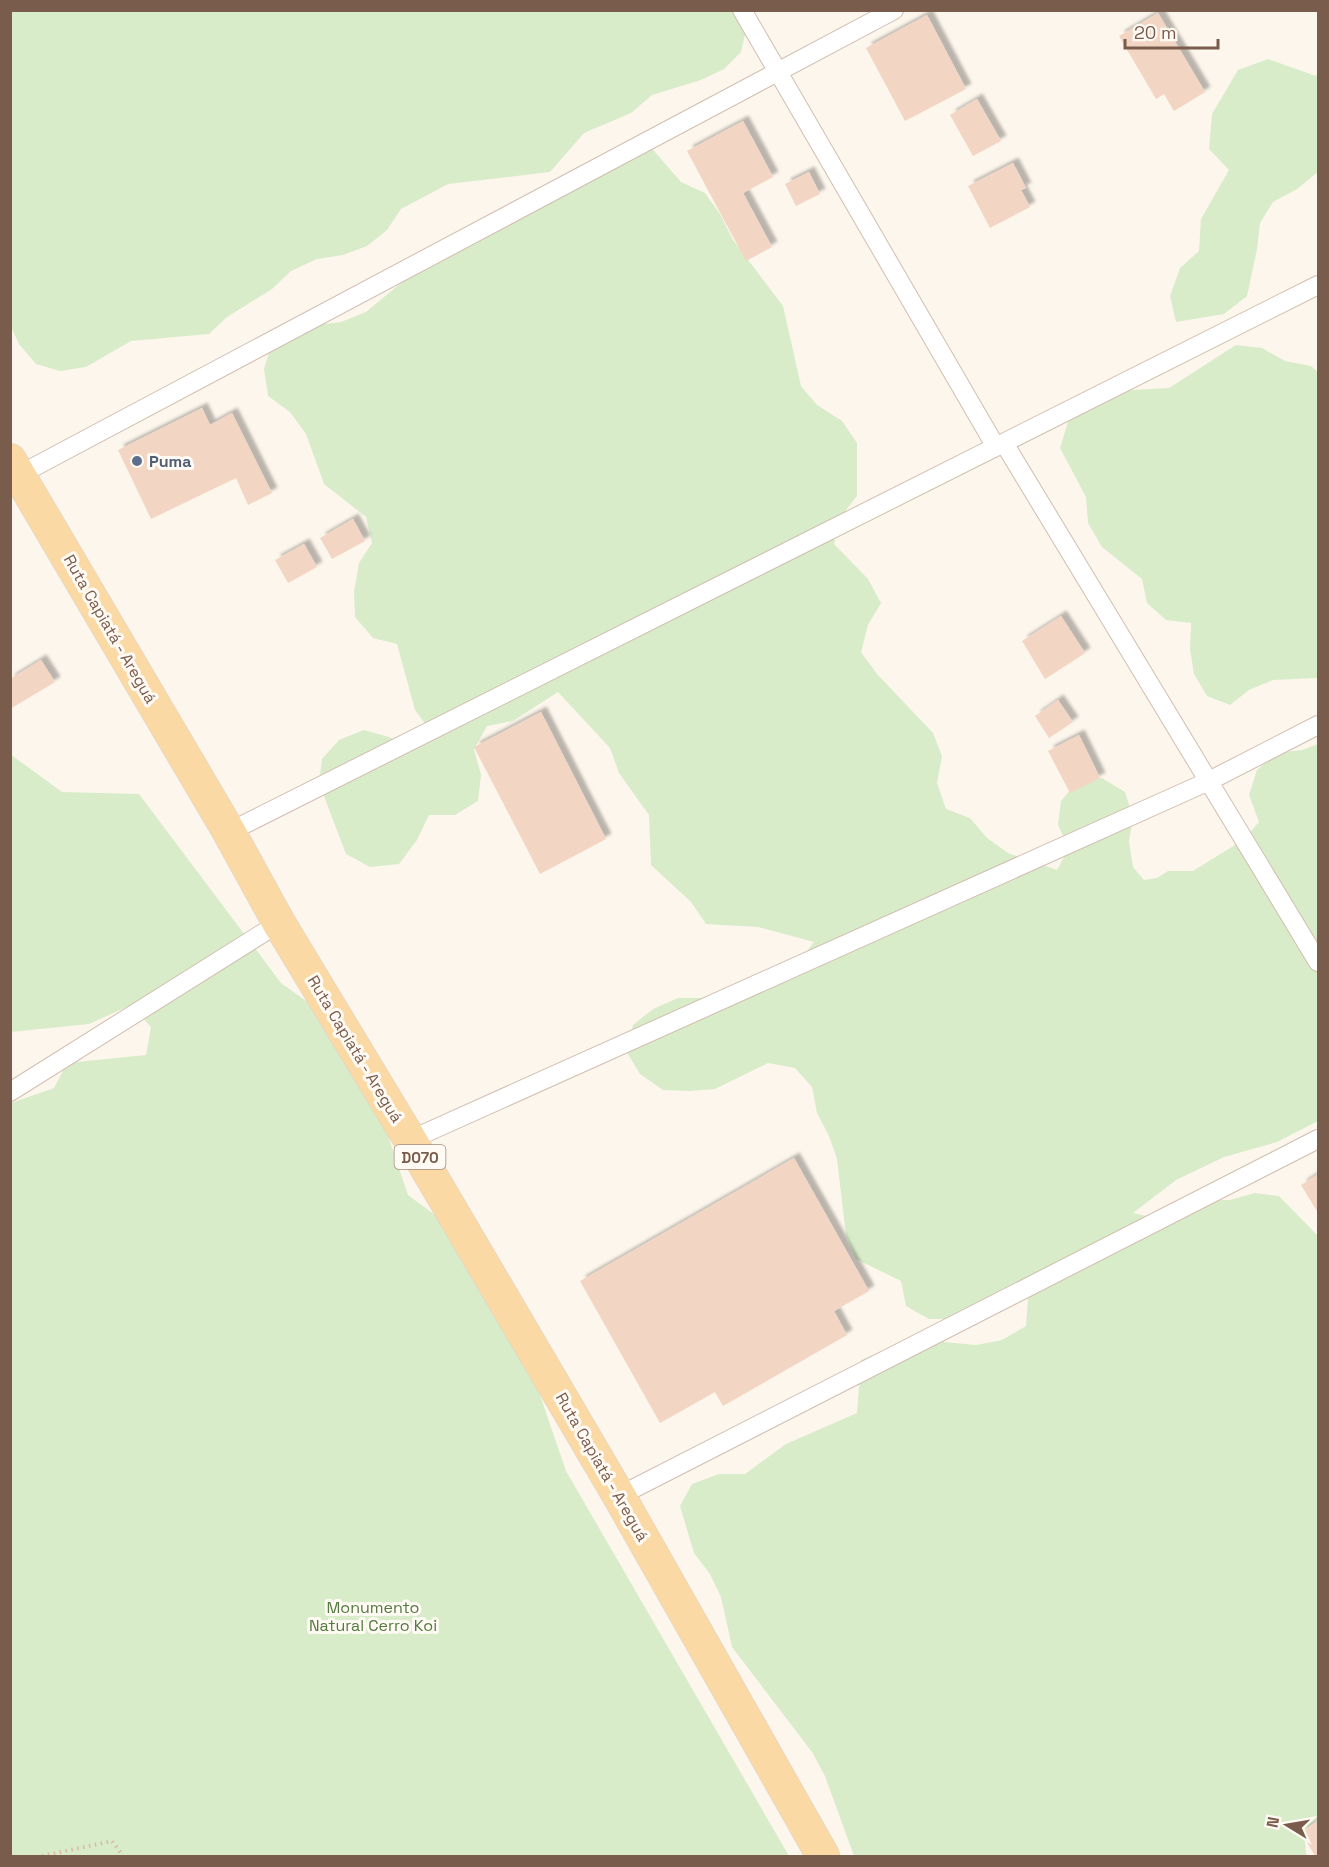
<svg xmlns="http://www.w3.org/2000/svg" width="1329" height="1867" font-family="'Space Grotesk',sans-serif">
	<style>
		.green { fill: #d8ecc9 }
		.building { fill: #f3d5c3; filter: url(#shadow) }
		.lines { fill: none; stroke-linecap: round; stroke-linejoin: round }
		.service-casing { stroke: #d1beb0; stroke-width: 20 }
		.primary-casing { stroke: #dad1cd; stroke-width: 34 }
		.path { stroke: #d9b8a5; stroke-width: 4; stroke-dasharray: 1.5 4.5; stroke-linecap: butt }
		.service { stroke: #fff; stroke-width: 18 }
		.primary { stroke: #fbd9a5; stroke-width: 33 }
		.service-dot { fill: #5c6f8a; stroke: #fffaf3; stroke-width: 2 }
		.labels { text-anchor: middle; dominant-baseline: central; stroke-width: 6; stroke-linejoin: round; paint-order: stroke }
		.shield { fill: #fffaf3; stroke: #a28b7f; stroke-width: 1.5 }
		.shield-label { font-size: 15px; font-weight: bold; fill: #7a5c4d }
		.service-label { font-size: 16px; font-weight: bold; fill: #4e5e75; stroke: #fffaf3; text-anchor: start }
		.street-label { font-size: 16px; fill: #7a5c4d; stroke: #fffaf3 }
		.park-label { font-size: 16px; fill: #537a41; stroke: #fffaf3 }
	</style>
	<defs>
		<filter id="shadow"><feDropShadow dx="5.5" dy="-5.5" stdDeviation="1.5" flood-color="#0004"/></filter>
	</defs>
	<rect width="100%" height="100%" fill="#fdf6ec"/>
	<path class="green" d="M 11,11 L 741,11 L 747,26 L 741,52 L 724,69 L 701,80 L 652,95 L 631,113 L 584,133 L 550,172 L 448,184 L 401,209 L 387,230 L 367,246 L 343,255 L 317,259 L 291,271 L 272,289 L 227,317 L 209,334 L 131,341 L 86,367 L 60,371 L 36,364 L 19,344 L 11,327 Z
		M 1268,59 L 1316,76 L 1318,70 L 1318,172 L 1297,189 L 1273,202 L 1260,223 L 1257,249 L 1247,296 L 1224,314 L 1176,322 L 1170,296 L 1180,268 L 1199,251 L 1201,219 L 1229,170 L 1209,149 L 1212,114 L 1238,70 Z
		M 647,143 L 681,182 L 705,193 L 720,214 L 733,240 L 783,306 L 801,386 L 817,405 L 842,421 L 857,443 L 857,496 L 839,519 L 834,544 L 868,579 L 881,603 L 868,625 L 861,652 L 877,674 L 933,733 L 942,756 L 937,783 L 946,809 L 970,818 L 987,838 L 1008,853 L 1057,870 L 1069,848 L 1058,825 L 1061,801 L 1077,782 L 1102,778 L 1125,792 L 1133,817 L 1129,841 L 1133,867 L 1144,880 L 1157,878 L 1168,871 L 1193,871 L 1243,840 L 1259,822 L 1249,795 L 1257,770 L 1276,753 L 1302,750 L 1318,744 L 1318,1121 L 1277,1142 L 1224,1157 L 1176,1180 L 1133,1213 L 1157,1218 L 1204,1200 L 1230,1200 L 1255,1193 L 1279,1196 L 1318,1236 L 1318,1818 L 1304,1831 L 1306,1854 L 1309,1856 L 854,1856 L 825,1776 L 812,1752 L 732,1647 L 721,1597 L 710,1574 L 694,1553 L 680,1506 L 692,1484 L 719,1474 L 745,1474 L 786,1444 L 857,1413 L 861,1360 L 911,1339 L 976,1345 L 1002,1340 L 1026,1326 L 1028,1299 L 1004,1288 L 958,1319 L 929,1319 L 906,1306 L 901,1281 L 856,1259 L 846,1235 L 837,1159 L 829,1136 L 817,1113 L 812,1087 L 795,1068 L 768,1063 L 715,1089 L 689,1091 L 663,1090 L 640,1074 L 626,1051 L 633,1025 L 653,1009 L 678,998 L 729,998 L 798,963 L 814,942 L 758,927 L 706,924 L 691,902 L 651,865 L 649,815 L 619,773 L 610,748 L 558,692 L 513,721 L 487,726 L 474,749 L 481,775 L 478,801 L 455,815 L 429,815 L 417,840 L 399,864 L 370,867 L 346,854 L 319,783 L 322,759 L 339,740 L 364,730 L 389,737 L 414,749 L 430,730 L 415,710 L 397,644 L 373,638 L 355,617 L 354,592 L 359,563 L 372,543 L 366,517 L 324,484 L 306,434 L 290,412 L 268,396 L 264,369 L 271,346 L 288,329 L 341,322 L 366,312 L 425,263 L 500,224 L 512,202 L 538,196 Z
		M 1236,345 L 1262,348 L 1285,361 L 1311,366 L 1318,372 L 1318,678 L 1273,680 L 1249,690 L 1230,705 L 1207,696 L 1194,674 L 1190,649 L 1191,623 L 1166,620 L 1147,603 L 1142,579 L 1102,547 L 1088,523 L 1086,497 L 1060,448 L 1068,422 L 1087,404 L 1114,391 L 1169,388 Z
		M 10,754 L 62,792 L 139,794 L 281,983 L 323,1013 L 374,1094 L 408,1195 L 493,1258 L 566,1471 L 789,1856 L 11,1856 L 11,1103 L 54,1088 L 67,1063 L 146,1055 L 151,1027 L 131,1005 L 89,1024 L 11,1032 Z"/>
	<path class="building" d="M 1158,13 L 1205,92 L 1174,111 L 1164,94 L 1156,99 L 1119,36 Z
		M 927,15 L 966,89 L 905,121 L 866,48 Z
		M 977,99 L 1001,141 L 973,156 L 950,115 Z
		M 743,121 L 773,177 L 743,193 L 772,247 L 746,261 L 687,151 Z
		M 1013,163 L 1026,188 L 1021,190 L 1030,207 L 990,228 L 968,186 Z
		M 809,172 L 820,194 L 796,206 L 785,184 Z
		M 202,408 L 210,425 L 232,413 L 272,493 L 248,505 L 236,478 L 151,519 L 118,450 Z
		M 353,519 L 365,541 L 332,559 L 320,538 Z
		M 304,544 L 317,567 L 288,583 L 275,560 Z
		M 1061,616 L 1085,653 L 1045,679 L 1022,641 Z
		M 41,660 L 55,682 L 10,709 L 10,679 Z
		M 1058,700 L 1073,722 L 1049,738 L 1035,716 Z
		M 541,712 L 606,839 L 540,874 L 474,747 Z
		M 1079,735 L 1100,778 L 1070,793 L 1048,751 Z
		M 794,1158 L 869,1291 L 834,1311 L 847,1335 L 723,1406 L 715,1392 L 660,1423 L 580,1281 Z
		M 1318,1174 L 1318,1213 L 1301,1185 Z
		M 1318,1821 L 1318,1856 L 1315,1856 L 1301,1832 Z"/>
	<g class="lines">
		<g class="service-casing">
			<path id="service" d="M 742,10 L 996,447
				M 1004,443 L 1318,962
				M 19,475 L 894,10
				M 229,832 L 1318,285
				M 10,1092 L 279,923
				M 410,1140 L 1209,781 L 1318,725
				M 619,1496 L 1318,1139"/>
		</g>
		<g class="primary-casing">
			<path id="primary" d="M 10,460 L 229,832 L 279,923 L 410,1140 L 619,1496 L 823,1856"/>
		</g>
		<path class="path" d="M 42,1856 L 112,1841 L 123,1856"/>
		<use href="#service" class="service"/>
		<use href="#primary" class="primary"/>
	</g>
	<circle class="service-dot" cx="137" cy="461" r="6"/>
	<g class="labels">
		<rect class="shield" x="394.5" y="1145" width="51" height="24" rx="4.5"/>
		<g class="shield-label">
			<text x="420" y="1157">D070</text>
		</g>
		<g class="service-label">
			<text x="149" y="461">Puma</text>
		</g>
		<g class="street-label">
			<text transform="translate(110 629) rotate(60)">Ruta Capiatá - Areguá</text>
			<text transform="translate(355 1049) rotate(59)">Ruta Capiatá - Areguá</text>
			<text transform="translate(602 1467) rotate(60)">Ruta Capiatá - Areguá</text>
		</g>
		<g class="park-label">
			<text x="373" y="1607">Monumento<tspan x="373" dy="18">Natural Cerro Koi</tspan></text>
		</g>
	</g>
	<rect width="1329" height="1867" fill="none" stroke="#7a5c4d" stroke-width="24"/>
	<g transform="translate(1287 1825) rotate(281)" stroke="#fffaf3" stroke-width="4.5" paint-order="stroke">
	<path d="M0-4.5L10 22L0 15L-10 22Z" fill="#7a5c4d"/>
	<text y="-9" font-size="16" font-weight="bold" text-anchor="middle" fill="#7a5c4d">N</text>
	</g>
	<path d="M1125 39v9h93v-9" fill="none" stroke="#7a5c4d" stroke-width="3"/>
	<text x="1134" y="39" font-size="18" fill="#7a5c4d" stroke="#fffaf3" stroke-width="4.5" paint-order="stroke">20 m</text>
</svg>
